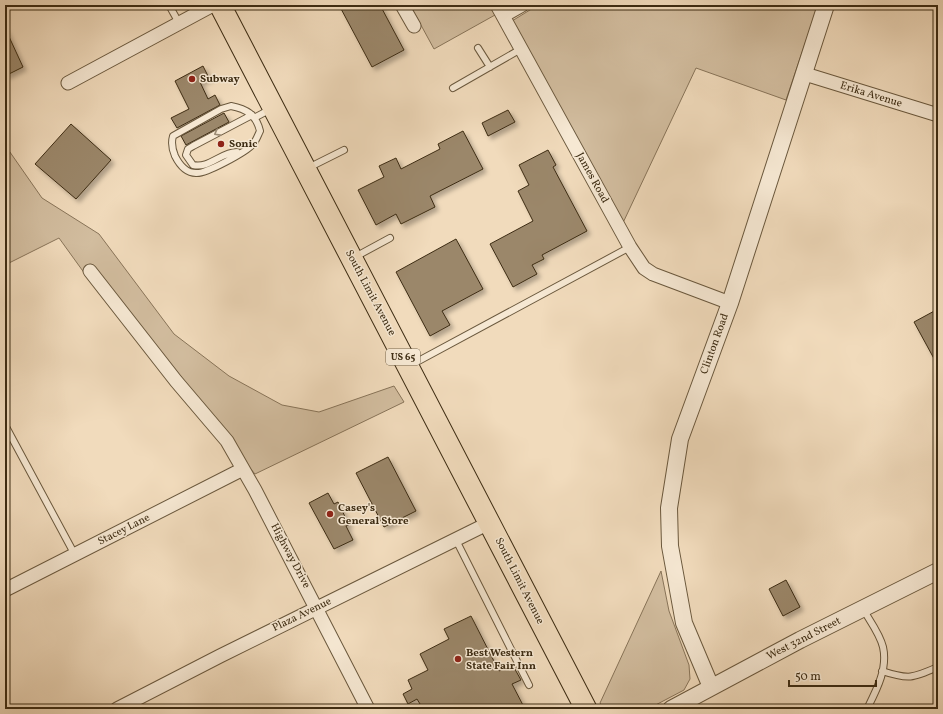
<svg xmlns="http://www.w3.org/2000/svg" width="943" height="714" font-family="Vollkorn,serif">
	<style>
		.green { fill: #d2bd9f; stroke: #887459 }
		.building { fill: #9b876b; stroke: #3d2c13; filter: url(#shadow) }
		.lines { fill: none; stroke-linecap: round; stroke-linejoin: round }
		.service-casing { stroke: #6a583d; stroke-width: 8 }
		.minor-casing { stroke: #6a583d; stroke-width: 15 }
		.tertiary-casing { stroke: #6a583d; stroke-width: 18 }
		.trunk-casing { stroke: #3d2c13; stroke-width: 23 }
		.service { stroke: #f6e8d3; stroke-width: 6 }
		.minor { stroke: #f6e8d3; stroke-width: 13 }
		.tertiary { stroke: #f6e8d3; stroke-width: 16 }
		.trunk { stroke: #f1dbbc; stroke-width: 21 }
		.oneway { stroke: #9a8a73 }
		.poi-dot { fill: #8f2418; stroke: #f6e8d3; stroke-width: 1.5 }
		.labels { text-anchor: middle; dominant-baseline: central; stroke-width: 3; stroke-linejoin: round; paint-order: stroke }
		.shield { fill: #f6e8d3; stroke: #74644d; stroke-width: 1 }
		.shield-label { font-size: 10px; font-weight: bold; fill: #3d2c13 }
		.poi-label { font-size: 11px; font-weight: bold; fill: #3d2c13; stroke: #f6e8d3; text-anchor: start }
		.street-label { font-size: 11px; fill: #3d2c13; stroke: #f6e8d3 }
	</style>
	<defs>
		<filter id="shadow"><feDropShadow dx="3.5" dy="3.5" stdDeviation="2" flood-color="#0004"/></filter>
	</defs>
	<rect width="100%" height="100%" fill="#f1dbbc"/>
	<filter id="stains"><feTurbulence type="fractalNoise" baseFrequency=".005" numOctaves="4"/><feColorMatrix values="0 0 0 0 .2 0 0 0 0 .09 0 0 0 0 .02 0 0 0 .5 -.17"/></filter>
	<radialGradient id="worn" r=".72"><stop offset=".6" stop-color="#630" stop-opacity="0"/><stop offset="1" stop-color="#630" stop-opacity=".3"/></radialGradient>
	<path class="green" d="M 410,5 L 490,5 L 495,15 L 434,49 Z
		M 538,5 L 818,5 L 786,100 L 696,68 L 621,227 L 512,21 Z
		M 5,145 L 42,198 L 99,234 L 174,334 L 229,376 L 282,405 L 319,412 L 394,386 L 404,402 L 255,474 L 85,274 L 59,238 L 5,265 Z
		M 661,571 L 669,611 L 689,665 L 690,679 L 684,690 L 648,709 L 604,709 L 600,703 Z"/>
	<path class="building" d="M 339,5 L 380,5 L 404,50 L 372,67 Z
		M 5,28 L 23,67 L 5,76 Z
		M 203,66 L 209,78 L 200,82 L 208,99 L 215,95 L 220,105 L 177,128 L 171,118 L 189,109 L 175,81 Z
		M 508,110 L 515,122 L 488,136 L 482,123 Z
		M 224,113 L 229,122 L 186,145 L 181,136 Z
		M 71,124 L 111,160 L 76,199 L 35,164 Z
		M 463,131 L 483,169 L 430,196 L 435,207 L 401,224 L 396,214 L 376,225 L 358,190 L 384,177 L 379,166 L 396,158 L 401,169 L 440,149 L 438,144 Z
		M 548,150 L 556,165 L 553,167 L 587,231 L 542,255 L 544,259 L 532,265 L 537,274 L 513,287 L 490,244 L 533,221 L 518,191 L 529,185 L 519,165 Z
		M 456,239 L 483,289 L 442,311 L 450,325 L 430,336 L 396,272 Z
		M 938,309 L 938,366 L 914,322 Z
		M 388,457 L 416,511 L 384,527 L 356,473 Z
		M 328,493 L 334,504 L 338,502 L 349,525 L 346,526 L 353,540 L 334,549 L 309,503 Z
		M 786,580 L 800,607 L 783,616 L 769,589 Z
		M 471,616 L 499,671 L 512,664 L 521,680 L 512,684 L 525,709 L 423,709 L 417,699 L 408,704 L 403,694 L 412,689 L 408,680 L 428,670 L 420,654 L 449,639 L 444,629 Z"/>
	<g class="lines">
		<g class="service-casing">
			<path id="service" d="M 169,5 L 179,23
				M 478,48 L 490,67
				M 453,88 L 521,49
				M 231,106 C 246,109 256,114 260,131 C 258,135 256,141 253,144 C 246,152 206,174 196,173 C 186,173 179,164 175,156 C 172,149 171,143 173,136 L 221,109 Z
				M 254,118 L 271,109
				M 237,152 C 221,152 209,169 193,165 L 186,155 L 188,149 L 193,146 L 252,115
				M 308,168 L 344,150
				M 355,257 L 390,238
				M 411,365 L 630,247
				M 5,425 L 75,555
				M 456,540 L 529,685
				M 863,609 C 870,621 880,634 883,647 C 888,669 876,691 867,709
				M 882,671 C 909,680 913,678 938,667"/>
		</g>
		<g class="minor-casing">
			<path id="minor" d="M 402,5 L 414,26
				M 497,5 L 630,247 L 644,268 L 653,274 L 730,303
				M 503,16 L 522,5
				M 805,74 L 938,115
				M 68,83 L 213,5
				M 90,271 L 176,381 L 227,441 L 255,490 L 368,709
				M 5,590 L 243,469
				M 117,709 L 220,656 L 489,523"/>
		</g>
		<g class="tertiary-casing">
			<path id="tertiary" d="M 711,687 L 684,623 L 670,546 L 669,508 L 680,439 L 730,303 L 826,5
				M 671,709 L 800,640 L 938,571"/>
		</g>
		<g class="trunk-casing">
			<path id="trunk" d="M 220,5 L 586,709"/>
		</g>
		<use href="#service" class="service"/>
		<use href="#minor" class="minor"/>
		<use href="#tertiary" class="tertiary"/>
		<use href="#trunk" class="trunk"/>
	</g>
	<defs><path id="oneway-chevron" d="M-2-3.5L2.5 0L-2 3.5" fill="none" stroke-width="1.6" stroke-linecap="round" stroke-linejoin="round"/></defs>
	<use class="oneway" href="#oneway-chevron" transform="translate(217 133) rotate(152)"/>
	<g class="poi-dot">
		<circle cx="192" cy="79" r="4"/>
		<circle cx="221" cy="144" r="4"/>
		<circle cx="330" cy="514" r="4"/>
		<circle cx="458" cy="659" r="4"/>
	</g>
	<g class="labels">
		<rect class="shield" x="386" y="349" width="34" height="16" rx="3"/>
		<g class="shield-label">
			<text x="403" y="357">US 65</text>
		</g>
		<g class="poi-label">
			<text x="200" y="79">Subway</text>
			<text x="229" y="144">Sonic</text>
			<text x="338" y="508">Casey's<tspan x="338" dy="13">General Store</tspan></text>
			<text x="466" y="653">Best Western<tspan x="466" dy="13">State Fair Inn</tspan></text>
		</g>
		<g class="street-label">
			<text transform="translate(871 95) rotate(17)">Erika Avenue</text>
			<text transform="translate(592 178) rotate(61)">James Road</text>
			<text transform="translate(370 293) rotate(62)">South Limit Avenue</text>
			<text transform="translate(715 344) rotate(-70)">Clinton Road</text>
			<text transform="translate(124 530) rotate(-27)">Stacey Lane</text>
			<text transform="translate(290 556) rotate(62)">Highway Drive</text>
			<text transform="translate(519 581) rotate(63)">South Limit Avenue</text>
			<text transform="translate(302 615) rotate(-26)">Plaza Avenue</text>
			<text transform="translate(804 639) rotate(-27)">West 32nd Street</text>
		</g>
	</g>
	<rect width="943" height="714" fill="none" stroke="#f1dbbc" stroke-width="20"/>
	<rect x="6" y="6" width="931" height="702" fill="none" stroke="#3d2c13" stroke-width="2"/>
	<rect x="10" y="10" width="923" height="694" fill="none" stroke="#3d2c13"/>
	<path d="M789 680v6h87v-6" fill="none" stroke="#3d2c13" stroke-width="2"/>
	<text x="795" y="680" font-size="12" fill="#3d2c13" stroke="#f6e8d3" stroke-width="3" paint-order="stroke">50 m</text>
	<rect width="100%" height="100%" filter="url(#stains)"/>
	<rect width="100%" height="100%" fill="url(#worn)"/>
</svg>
